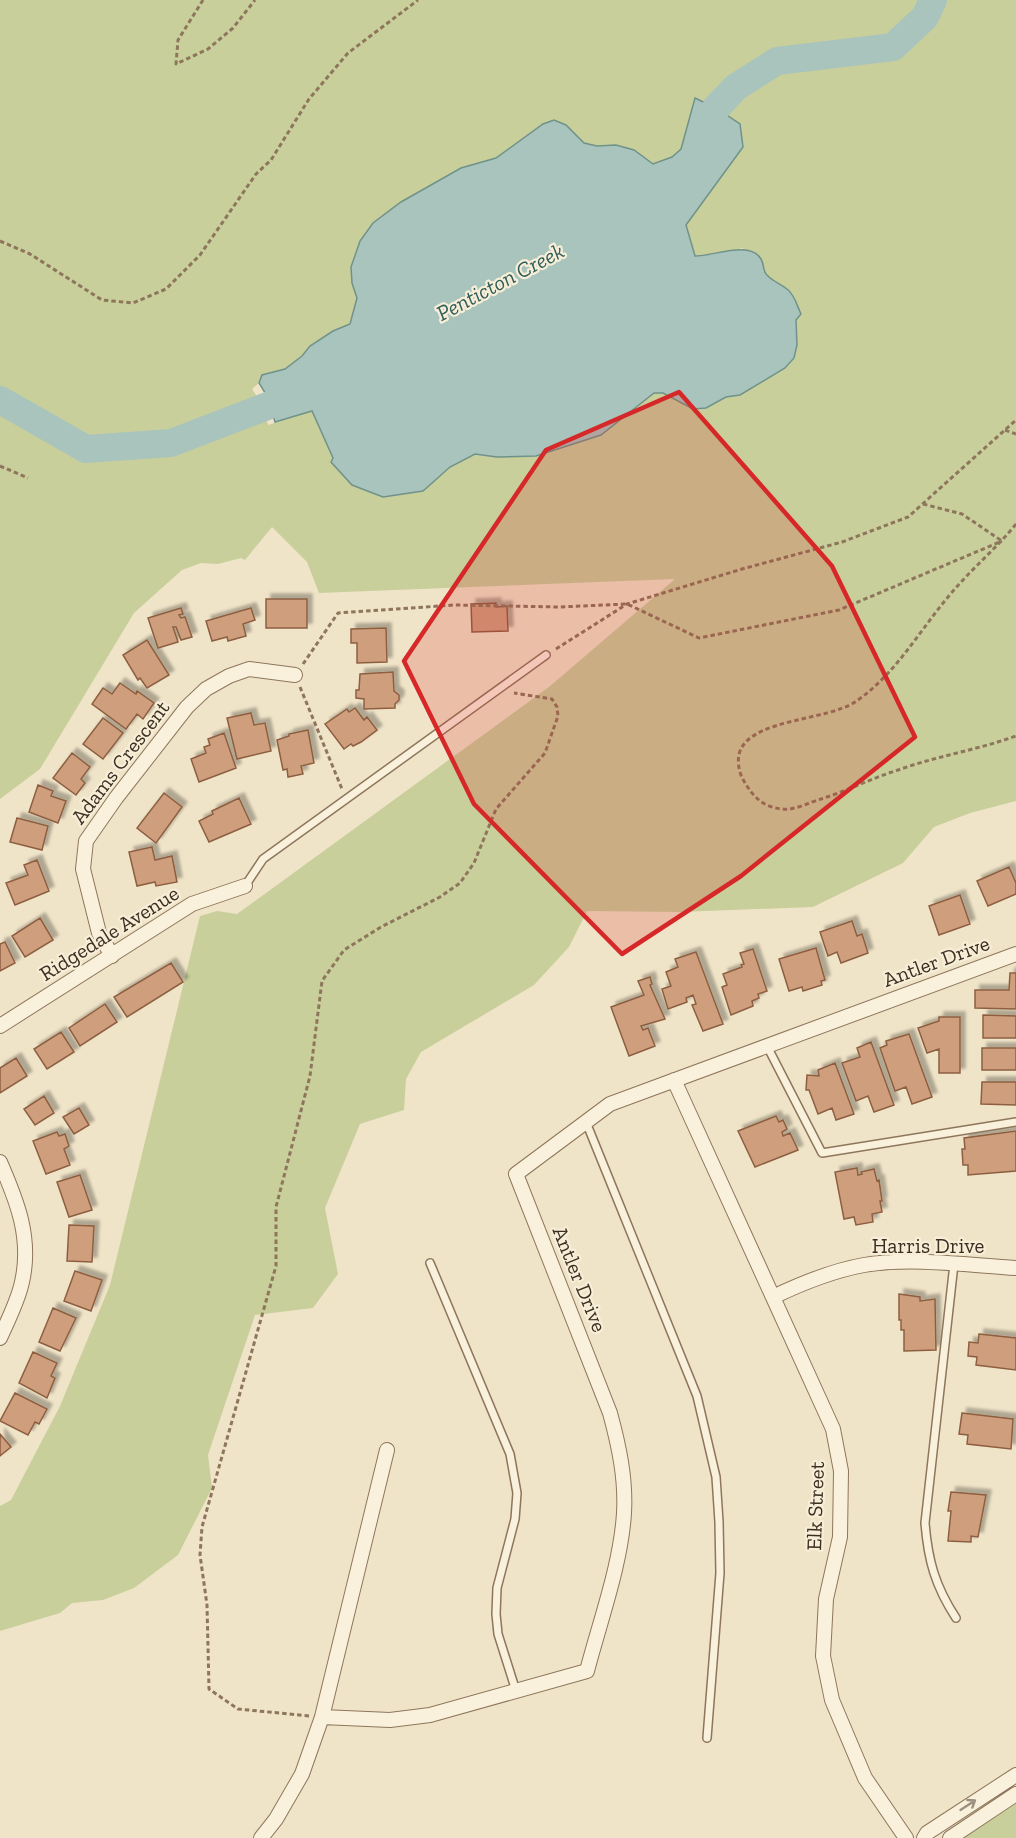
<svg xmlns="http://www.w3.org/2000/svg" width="1016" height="1838" font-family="'Zilla Slab',serif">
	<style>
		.green { fill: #c9cf9b; fill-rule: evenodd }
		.water { fill: #a9c4bc; stroke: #6f938a; stroke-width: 1.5 }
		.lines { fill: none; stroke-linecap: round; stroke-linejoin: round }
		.river { stroke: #a9c4bc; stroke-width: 28 }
		.building { fill: #cf9f7d; stroke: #8d5f41; stroke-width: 1.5; filter: url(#shadow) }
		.service-casing { stroke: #8d765c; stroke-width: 10 }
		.minor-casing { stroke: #8d765c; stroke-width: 16 }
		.path { stroke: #8d765c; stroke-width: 3; stroke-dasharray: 4.5 3; stroke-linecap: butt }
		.service { stroke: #faf1dc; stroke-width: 7 }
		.minor { stroke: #faf1dc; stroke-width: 14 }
		.oneway { stroke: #9c907e }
		.marked { fill: #d62828; fill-opacity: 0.2; stroke: #d62828; stroke-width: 4.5; stroke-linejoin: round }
		.labels { text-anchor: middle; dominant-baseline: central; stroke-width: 4.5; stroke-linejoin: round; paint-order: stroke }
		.street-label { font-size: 21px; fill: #3d2e20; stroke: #f7eed8 }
		.water-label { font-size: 22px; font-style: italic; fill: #2f5d5a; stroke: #f7eed8 }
	</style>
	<defs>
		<filter id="shadow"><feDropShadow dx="5" dy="-5" stdDeviation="1.5" flood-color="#0004"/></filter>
	</defs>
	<rect width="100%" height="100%" fill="#f0e4c8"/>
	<path class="green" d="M 0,0 L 1016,0 L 1016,801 L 970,813 L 934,827 L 903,863 L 813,907 L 680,912 L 587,911 L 569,947 L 534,985 L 421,1052 L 406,1079 L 404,1110 L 360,1124 L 325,1208 L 338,1274 L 313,1308 L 255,1315 L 208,1455 L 212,1488 L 178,1555 L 134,1588 L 103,1600 L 72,1603 L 60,1613 L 0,1631 L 0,1506 L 11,1500 L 60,1406 L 110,1285 L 200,916 L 217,911 L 237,914 L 549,687 L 675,579 L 319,593 L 307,562 L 272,527 L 245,560 L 241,558 L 218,564 L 201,563 L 182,570 L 134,613 L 40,769 L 0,799 ZM 543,124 L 566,125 L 584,143 L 597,146 L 616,145 L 634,150 L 653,164 L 672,157 L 681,149 L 743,147 L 686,225 L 695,257 L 727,253 L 742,248 L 761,260 C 764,275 772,282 786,288 L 796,320 L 797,345 L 785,368 L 740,395 L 726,397 L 706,408 L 663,393 L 654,393 L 601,435 L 497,457 L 475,454 L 450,467 L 423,491 L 333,458 L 312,411 L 268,425 L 264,407 L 252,389 L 259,383 L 262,375 L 285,369 L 302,356 L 310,346 L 333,331 L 350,324 L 357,298 L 352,283 L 461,168 L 496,158 Z
		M 1016,1800 L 1016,1838 L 958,1838 Z"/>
	<path class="water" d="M 695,98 L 716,108 L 740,124 L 743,147 L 686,225 L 695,256 C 714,256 750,240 761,259 C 765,266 762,271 768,276 C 774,282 781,284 787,289 C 795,295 797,306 801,314 L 796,320 L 797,345 L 794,358 L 785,368 L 740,395 L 726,397 L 706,408 L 693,409 L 663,393 L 654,393 L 601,435 L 536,456 L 497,457 L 475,454 L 450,467 L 423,491 L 383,497 L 352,485 L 331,462 L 333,458 L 312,411 L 275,422 L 267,396 L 259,383 L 262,375 L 285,369 L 302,356 L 310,346 L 333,331 L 350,324 L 357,298 L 352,283 L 351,267 L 360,241 L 373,223 L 401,202 L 461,168 L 496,158 L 543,124 L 554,120 L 566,125 L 584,143 L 597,146 L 616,145 L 634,150 L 653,164 L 672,157 L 681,149 Z"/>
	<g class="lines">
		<path class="river" d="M 704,144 L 716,108 L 736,87 L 777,61 L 893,47 L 925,17 L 933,0
			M 0,400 L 86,449 L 171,443 L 270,405 L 304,387"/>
	</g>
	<path class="building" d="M 266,599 L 307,599 L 307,628 L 266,628 Z
		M 496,603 L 496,607 L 507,606 L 508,631 L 472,632 L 471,604 Z
		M 181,608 L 183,614 L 179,615 L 181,618 L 185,617 L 192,637 L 181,640 L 176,627 L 173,627 L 178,642 L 158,648 L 148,618 Z
		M 251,608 L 255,620 L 243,624 L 246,636 L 228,641 L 227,637 L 212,641 L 206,621 Z
		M 386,628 L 387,662 L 357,663 L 357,643 L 351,643 L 351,629 Z
		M 147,640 L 169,675 L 147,688 L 140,678 L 138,680 L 123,655 Z
		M 393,672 L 394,691 L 399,695 L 399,700 L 395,704 L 395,708 L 364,709 L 364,699 L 356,698 L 356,690 L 359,690 L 360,674 Z
		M 120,683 L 136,694 L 137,691 L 154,703 L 143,719 L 137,714 L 126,729 L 92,704 L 103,688 L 112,694 Z
		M 355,708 L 364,720 L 367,717 L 377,730 L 361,742 L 353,746 L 351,744 L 344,749 L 325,724 L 347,709 L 349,712 Z
		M 251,713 L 254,725 L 265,723 L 271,751 L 237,759 L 227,718 Z
		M 103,718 L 123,733 L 103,759 L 83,744 Z
		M 308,730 L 314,763 L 301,766 L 303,774 L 288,777 L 287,769 L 283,770 L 277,740 L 289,736 L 289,734 Z
		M 224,733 L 236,768 L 199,782 L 191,759 L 206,753 L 204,747 L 210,745 L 208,739 Z
		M 72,753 L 90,767 L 81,779 L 85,783 L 76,795 L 53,778 Z
		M 38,785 L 53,791 L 51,796 L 66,801 L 58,823 L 29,812 Z
		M 164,793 L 182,807 L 156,843 L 137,828 Z
		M 239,798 L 251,824 L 209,842 L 199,821 L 213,814 L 212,811 Z
		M 17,818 L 48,826 L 42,850 L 10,842 Z
		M 152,847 L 155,860 L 172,856 L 177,882 L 156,886 L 155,882 L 137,886 L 129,852 Z
		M 37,860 L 49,891 L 15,905 L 6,883 L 28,875 L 24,865 Z
		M 1009,867 L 1016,883 L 1016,894 L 988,906 L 977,881 Z
		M 960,895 L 970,924 L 939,935 L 929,906 Z
		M 40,918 L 53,940 L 25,957 L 12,936 Z
		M 852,921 L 857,936 L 862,934 L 868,953 L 841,963 L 837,952 L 828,956 L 820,932 Z
		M 5,942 L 15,963 L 0,971 L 0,944 Z
		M 816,948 L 825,980 L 821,981 L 822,985 L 803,991 L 802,987 L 789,991 L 779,959 Z
		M 753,949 L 767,991 L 758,994 L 759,998 L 752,1001 L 753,1006 L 731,1015 L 722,987 L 727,985 L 723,974 L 742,967 L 741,965 L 744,964 L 740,953 Z
		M 696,952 L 723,1024 L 703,1031 L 692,1005 L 696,1004 L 693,995 L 686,998 L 687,1002 L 668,1009 L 662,989 L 671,986 L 666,972 L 678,967 L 675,959 Z
		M 171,963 L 183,982 L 127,1017 L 114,997 Z
		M 1010,973 L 1016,973 L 1016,1009 L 975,1008 L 975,990 L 1009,990 Z
		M 650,977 L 652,984 L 650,985 L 665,1019 L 641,1026 L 643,1030 L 648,1028 L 655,1046 L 629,1056 L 611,1007 L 644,995 L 638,981 Z
		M 105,1004 L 117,1022 L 80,1046 L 69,1028 Z
		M 983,1015 L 1016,1016 L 1016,1038 L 983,1038 Z
		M 939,1017 L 960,1017 L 960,1073 L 939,1073 L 939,1049 L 927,1053 L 918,1028 L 939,1021 Z
		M 61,1032 L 74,1052 L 47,1069 L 34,1049 Z
		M 909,1034 L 932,1097 L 912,1104 L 906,1087 L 895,1091 L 880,1048 L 887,1045 L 886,1041 Z
		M 871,1042 L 894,1105 L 874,1112 L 868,1096 L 856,1101 L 842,1063 L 860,1057 L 857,1048 Z
		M 982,1048 L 1016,1048 L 1016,1070 L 982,1070 Z
		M 16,1058 L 27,1076 L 0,1093 L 0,1068 Z
		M 835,1063 L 854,1114 L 836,1120 L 832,1108 L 818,1114 L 809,1090 L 806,1090 L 807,1075 L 819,1076 L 818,1070 Z
		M 982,1082 L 1016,1082 L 1016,1105 L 981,1104 Z
		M 44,1096 L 54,1113 L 35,1125 L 24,1109 Z
		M 79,1108 L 89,1125 L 74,1134 L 63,1117 Z
		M 776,1116 L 779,1122 L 783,1120 L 787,1129 L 782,1132 L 783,1136 L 790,1133 L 798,1150 L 755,1167 L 738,1131 Z
		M 1016,1131 L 1016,1171 L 968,1175 L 968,1165 L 963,1165 L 962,1149 L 965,1149 L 964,1138 Z
		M 57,1132 L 59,1136 L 65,1134 L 69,1146 L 64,1149 L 70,1165 L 46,1174 L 33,1141 Z
		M 857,1168 L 858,1175 L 862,1174 L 861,1172 L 874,1169 L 877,1181 L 879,1180 L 882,1201 L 880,1201 L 882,1212 L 872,1214 L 873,1222 L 856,1225 L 854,1217 L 844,1219 L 835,1172 Z
		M 80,1175 L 92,1210 L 69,1217 L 57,1182 Z
		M 69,1225 L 94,1226 L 92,1262 L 67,1261 Z
		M 75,1271 L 102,1280 L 91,1311 L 64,1301 Z
		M 899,1294 L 920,1297 L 920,1301 L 935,1299 L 936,1350 L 904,1351 L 904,1330 L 901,1330 L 901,1320 L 899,1320 Z
		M 53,1308 L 76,1318 L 60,1351 L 39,1342 Z
		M 979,1334 L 1016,1338 L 1016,1370 L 976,1365 L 977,1357 L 968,1356 L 969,1342 L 978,1343 Z
		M 33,1352 L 57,1363 L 51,1376 L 55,1378 L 47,1398 L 19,1383 Z
		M 15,1393 L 47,1409 L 39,1424 L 35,1422 L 28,1435 L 0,1421 Z
		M 962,1413 L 1013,1419 L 1011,1449 L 967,1444 L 968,1435 L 959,1434 Z
		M 0,1434 L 11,1447 L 0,1456 Z
		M 951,1492 L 986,1495 L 978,1537 L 971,1536 L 971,1542 L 948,1541 L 951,1511 L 948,1511 Z"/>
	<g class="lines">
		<g class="service-casing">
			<path id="service" d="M 245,886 L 263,859 L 546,655
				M 767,1046 L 822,1153 L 1016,1122
				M 586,1122 L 697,1396 L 716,1477 L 719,1522 L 720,1573 L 707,1738
				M 430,1263 L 510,1454 L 517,1493 L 515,1519 L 497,1588 L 496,1614 L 498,1634 L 516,1691
				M 954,1264 L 925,1523 C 928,1560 935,1586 956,1618"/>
		</g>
		<g class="minor-casing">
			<path id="minor" d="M 112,956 L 99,933 L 83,869 L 86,841 L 116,798 L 187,707 L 206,689 L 229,676 L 249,669 L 295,675
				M 0,1026 L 192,904 L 245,886
				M 674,1080 L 833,1429 L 841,1471 L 840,1537 L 826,1599 L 823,1656 L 832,1700 L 865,1778 L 906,1838
				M 0,1162 C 17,1201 32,1238 22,1282 C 18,1301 8,1320 0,1338
				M 773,1297 C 802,1283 831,1271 864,1265 C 912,1257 967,1265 1016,1268
				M 322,1717 L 390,1720 L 430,1715 L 587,1671 C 600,1621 621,1564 624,1513 C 626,1479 619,1446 610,1413 L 516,1174 L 610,1104 L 1016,954
				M 261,1838 L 276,1819 L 302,1774 L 322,1717 L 387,1450
				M 924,1838 L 927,1833 L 1016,1775
				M 950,1838 L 1016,1794"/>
		</g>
		<path class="path" d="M 203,0 L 178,40 L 176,64 L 208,49 L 233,28 L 255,0
			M 0,241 L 30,254 L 102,300 L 133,303 L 166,289 L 200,255 L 256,174 L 271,160 L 309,99 L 348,53 L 418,0
			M 1005,430 L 1016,434
			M 0,466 L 28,478
			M 923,504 L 962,514 L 1002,541
			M 1016,524 C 995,550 969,571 948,597 C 918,633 894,676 855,702 C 827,720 759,719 742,747 C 736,756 738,772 744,781 C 753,797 763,807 782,809 C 794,811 810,802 821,799 C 847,791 872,778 898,770 C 937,756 977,750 1016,736
			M 556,649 L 627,604 L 742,569 L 842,542 L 908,517 L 1016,420
			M 303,664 L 338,613 L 454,605 L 559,607 L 627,604 L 699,638 L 839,610 L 1002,541
			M 300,687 L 342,789
			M 309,1716 L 238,1709 L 209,1689 L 207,1605 L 200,1555 L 202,1527 L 276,1266 L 276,1207 L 310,1076 L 322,981 L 344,950 L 381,927 L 440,897 L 460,883 L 474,863 L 496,809 L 545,753 L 558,716 L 557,707 L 552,699 L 514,693"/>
		<use href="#service" class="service"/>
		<use href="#minor" class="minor"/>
	</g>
	<defs><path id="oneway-shaft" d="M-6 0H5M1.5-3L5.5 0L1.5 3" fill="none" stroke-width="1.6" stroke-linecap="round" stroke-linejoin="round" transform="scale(1.5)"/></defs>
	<use class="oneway" href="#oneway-shaft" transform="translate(968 1805) rotate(-33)"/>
	<path class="marked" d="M 679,392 L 832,566 L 915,737 L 741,876 L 622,954 L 474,804 L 404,661 L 546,450 Z"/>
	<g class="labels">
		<g class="street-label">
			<text transform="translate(120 762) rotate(-53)">Adams Crescent</text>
			<text transform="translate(109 933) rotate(-32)">Ridgedale Avenue</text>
			<text transform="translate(936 961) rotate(-20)">Antler Drive</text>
			<text x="928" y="1245">Harris Drive</text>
			<text transform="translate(580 1279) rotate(68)">Antler Drive</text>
			<text transform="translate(815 1506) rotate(-88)">Elk Street</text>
		</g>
		<g class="water-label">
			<text transform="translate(500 282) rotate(-28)">Penticton Creek</text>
		</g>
	</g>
</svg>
